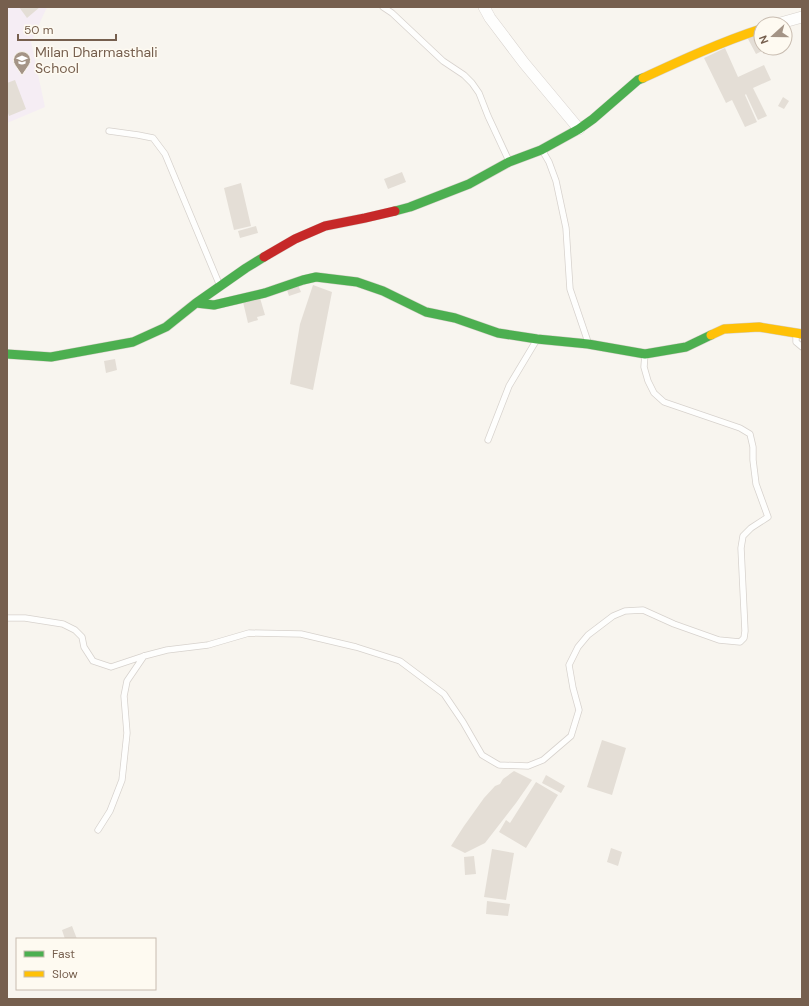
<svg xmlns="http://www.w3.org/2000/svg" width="809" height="1006" font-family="'DM Sans',sans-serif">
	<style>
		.education { fill: #f5edf4 }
		.building { fill: #e4ded6 }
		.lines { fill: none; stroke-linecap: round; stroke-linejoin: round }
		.lane-casing { stroke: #d7d2cd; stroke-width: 7 }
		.street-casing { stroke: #d7d2cd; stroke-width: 12 }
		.fast-casing { stroke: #d6d1c9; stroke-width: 10 }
		.slow-casing { stroke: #d6d1c9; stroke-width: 10 }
		.jam-casing { stroke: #d6d1c9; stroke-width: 10 }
		.lane { stroke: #fefefd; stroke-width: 5.5 }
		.street { stroke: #fefefd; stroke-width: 11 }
		.fast { stroke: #4caf50; stroke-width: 9 }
		.slow { stroke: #ffc107; stroke-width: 9 }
		.jam { stroke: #c62828; stroke-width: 9 }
		.labels { text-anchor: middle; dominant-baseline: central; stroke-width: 3; stroke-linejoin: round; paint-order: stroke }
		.poi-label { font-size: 14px; fill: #765f4e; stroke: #fefaf1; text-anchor: start }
	</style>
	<rect width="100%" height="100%" fill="#f8f5ef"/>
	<path class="education" d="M 7,7 L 47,7 L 31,42 L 45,107 L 7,123 Z"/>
	<path class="building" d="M 19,7 L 40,7 L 27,18 Z
		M 756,33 L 761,43 L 761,48 L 763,48 L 764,50 L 756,54 L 747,37 Z
		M 725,48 L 738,77 L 764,65 L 771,80 L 753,88 L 767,116 L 758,120 L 746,94 L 745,95 L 757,122 L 745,127 L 732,100 L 726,103 L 704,58 Z
		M 15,80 L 26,109 L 9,116 L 7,110 L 7,83 Z
		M 783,97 L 789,101 L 784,109 L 778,106 Z
		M 402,172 L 406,182 L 388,189 L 384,179 Z
		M 241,183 L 251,226 L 234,230 L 224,188 Z
		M 256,226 L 258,233 L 240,238 L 238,231 Z
		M 298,285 L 301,292 L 289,296 L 287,290 Z
		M 313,285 L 332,292 L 313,390 L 290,384 L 300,324 Z
		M 260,298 L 265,315 L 257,317 L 258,320 L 248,323 L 243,302 Z
		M 115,359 L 117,370 L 106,373 L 104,361 Z
		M 602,740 L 626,748 L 612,795 L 587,787 Z
		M 514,771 L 532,780 L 516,803 L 485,843 L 465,853 L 451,846 L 464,826 L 484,798 L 495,786 L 500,784 L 503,779 Z
		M 546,775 L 565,786 L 561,793 L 542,783 Z
		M 536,782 L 558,795 L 526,848 L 499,832 L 506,820 L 510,823 Z
		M 611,848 L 622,852 L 618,866 L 607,862 Z
		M 492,849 L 514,853 L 506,900 L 484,897 Z
		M 474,856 L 476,874 L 465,875 L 464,857 Z
		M 487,901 L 510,904 L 508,916 L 486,914 Z
		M 72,926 L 77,939 L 65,939 L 62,930 Z"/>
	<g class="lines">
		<g class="lane-casing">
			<path id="lane" d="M 383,7 L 392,13 L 443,61 L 464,75 L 472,83 L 479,93 L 488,116 L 509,161
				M 109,131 L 138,135 L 153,138 L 165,154 L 220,286
				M 542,150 L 549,162 L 556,181 L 566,228 L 570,289 L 588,342
				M 796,334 L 796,342 L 802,347
				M 488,440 L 509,386 L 536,341
				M 7,618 L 25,618 L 63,624 L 75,630 L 82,637 L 84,647 L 93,661 L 111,667 L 144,656 L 167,650 L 208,645 L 249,633 L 301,634 L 356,647 L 400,661 L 444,694 L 463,722 L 482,755 L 499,765 L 528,766 L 543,760 L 571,736 L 579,710 L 573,688 L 569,665 L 578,647 L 588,635 L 613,616 L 625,611 L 643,610 L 674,624 L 719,640 L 740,642 L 744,638 L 745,631 L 741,548 L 743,536 L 751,528 L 768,517 L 756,484 L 753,460 L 753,447 L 750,434 L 740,428 L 664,402 L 654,393 L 648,381 L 644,367 L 645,354
				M 98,830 L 110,811 L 122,780 L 127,733 L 124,696 L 127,681 L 144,656"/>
		</g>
		<g class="street-casing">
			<path id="street" d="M 484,7 L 490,18 L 524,63 L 579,129
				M 777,24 L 802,17"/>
		</g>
		<g class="fast-casing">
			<path id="fast" d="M 395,211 L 410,207 L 469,184 L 509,162 L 541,150 L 579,129 L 593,119 L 638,80 L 643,78
				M 196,303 L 214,305 L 265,293 L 303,280 L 316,277 L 357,282 L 383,291 L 426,312 L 455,318 L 498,333 L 537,339 L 588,344 L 645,354 L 686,347 L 711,335
				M 7,354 L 51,357 L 133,342 L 166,327 L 196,303 L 246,268 L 264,257"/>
		</g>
		<g class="slow-casing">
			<path id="slow" d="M 643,78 C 682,60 721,42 761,29
				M 711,335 L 724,329 L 759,327 L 802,334"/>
		</g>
		<g class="jam-casing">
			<path id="jam" d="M 264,257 L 295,239 L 325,226 L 365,218 L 395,211"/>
		</g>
		<use href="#lane" class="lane"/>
		<use href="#street" class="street"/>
		<use href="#fast" class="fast"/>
		<use href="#slow" class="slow"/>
		<use href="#jam" class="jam"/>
	</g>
	<defs>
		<g id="school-pin" transform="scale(0.9)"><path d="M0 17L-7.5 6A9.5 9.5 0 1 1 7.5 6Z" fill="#a49486" stroke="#fefaf1"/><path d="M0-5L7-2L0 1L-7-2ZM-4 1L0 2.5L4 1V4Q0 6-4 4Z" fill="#fff"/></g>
	</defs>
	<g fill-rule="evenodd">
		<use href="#school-pin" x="22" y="60"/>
	</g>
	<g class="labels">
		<g class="poi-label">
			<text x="35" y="52">Milan Dharmasthali<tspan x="35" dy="16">School</tspan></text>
		</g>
	</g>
	<rect width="809" height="1006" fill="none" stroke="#765f4e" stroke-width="16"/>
	<rect x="16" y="938" width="140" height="52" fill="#fefaf1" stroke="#c8bcb0"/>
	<rect x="24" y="951" width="20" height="6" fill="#4caf50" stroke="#c8bcb0"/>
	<text x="52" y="958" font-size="12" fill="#765f4e">Fast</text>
	<rect x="24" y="971" width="20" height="6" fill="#ffc107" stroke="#c8bcb0"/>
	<text x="52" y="978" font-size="12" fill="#765f4e">Slow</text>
	<g transform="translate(773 36) rotate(249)"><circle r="19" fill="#fefaf1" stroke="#c8bcb0"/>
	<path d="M0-3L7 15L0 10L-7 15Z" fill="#a49486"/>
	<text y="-6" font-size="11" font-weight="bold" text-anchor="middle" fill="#765f4e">N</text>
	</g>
	<path d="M18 34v6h98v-6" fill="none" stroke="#765f4e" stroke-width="2"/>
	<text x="24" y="34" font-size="12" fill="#765f4e" stroke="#fefaf1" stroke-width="3" paint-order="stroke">50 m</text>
</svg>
